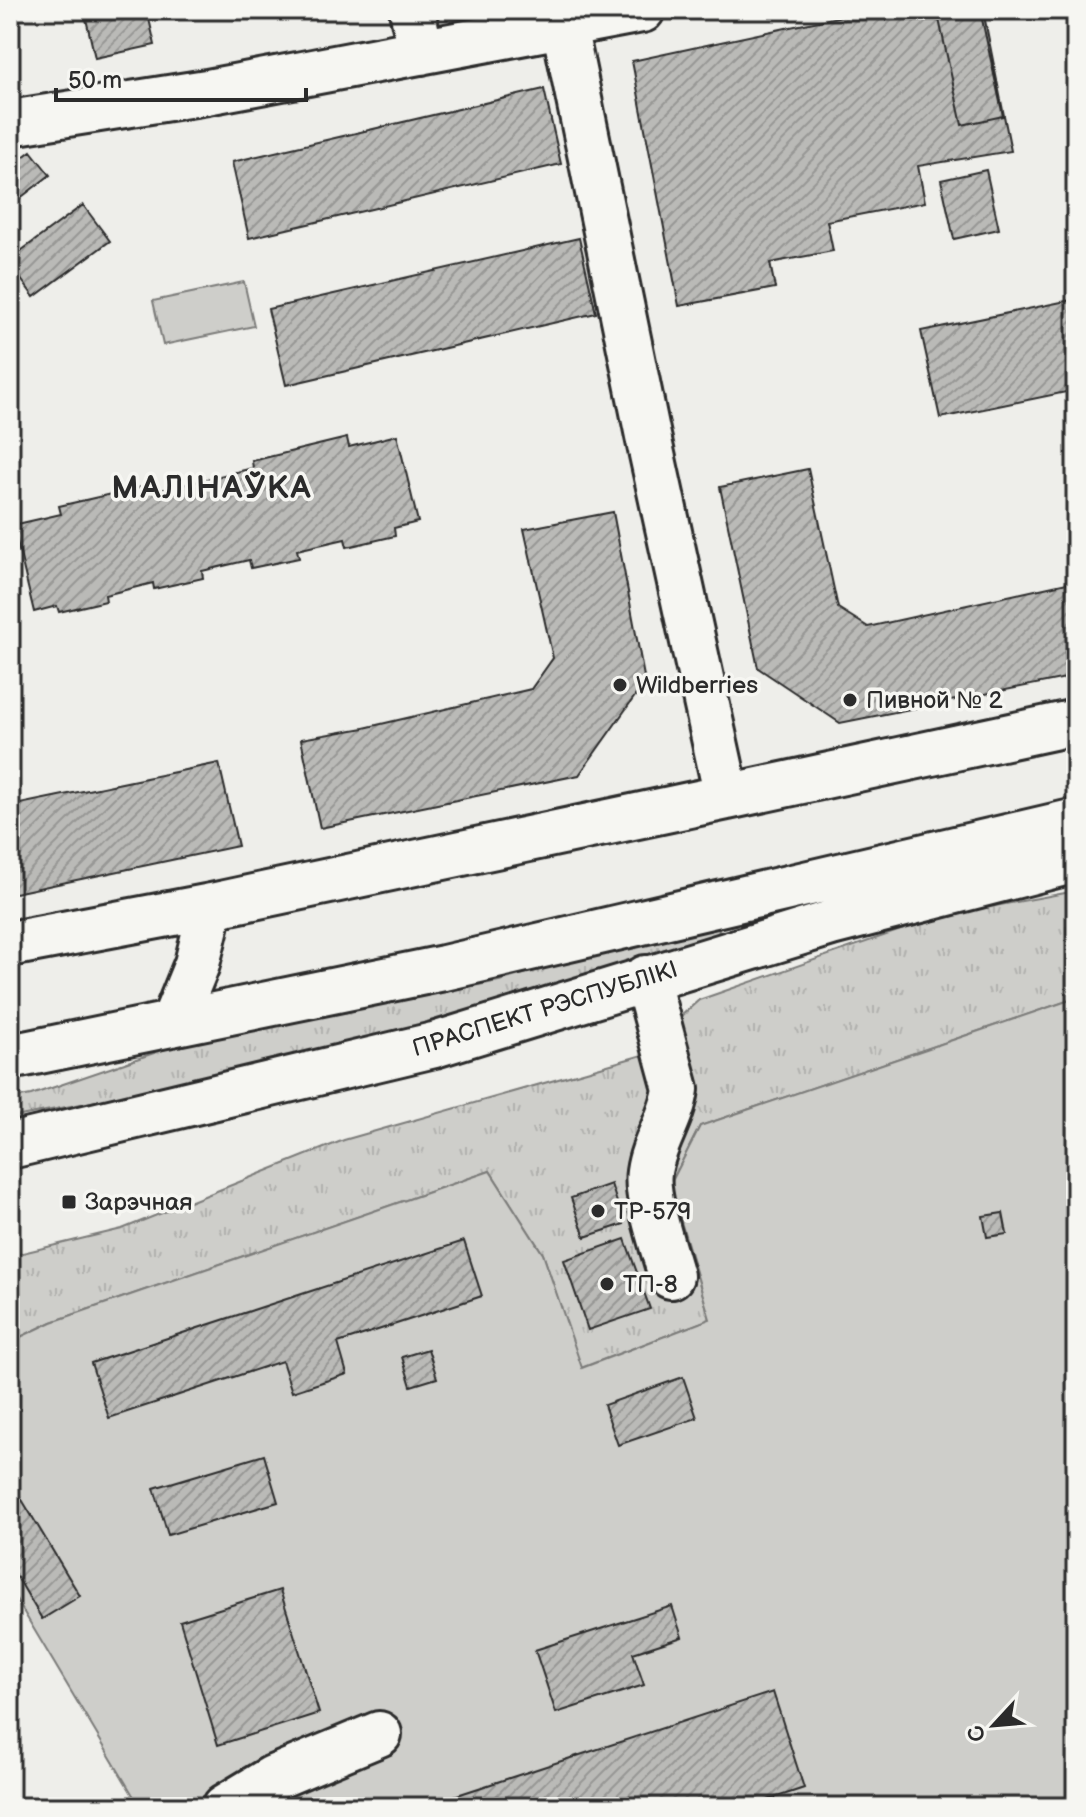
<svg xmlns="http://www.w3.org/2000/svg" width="1086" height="1817" font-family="'Balsamiq Sans',sans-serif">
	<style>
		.grass { fill: url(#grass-tufts); stroke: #7c7c7a; stroke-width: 2 }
		.green { fill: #cececa; stroke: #7c7c7a; stroke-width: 2 }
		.building { fill: url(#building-hatch); stroke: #2b2b2b; stroke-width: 2 }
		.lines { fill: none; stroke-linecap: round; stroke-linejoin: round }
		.minor-casing { stroke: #2b2b2b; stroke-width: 50 }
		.major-casing { stroke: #2b2b2b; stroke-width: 50 }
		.minor { stroke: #f6f6f2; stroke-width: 44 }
		.major { stroke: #f6f6f2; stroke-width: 44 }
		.poi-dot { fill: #2b2b2b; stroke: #f6f6f2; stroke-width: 3 }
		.labels { text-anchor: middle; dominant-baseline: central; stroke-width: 7; stroke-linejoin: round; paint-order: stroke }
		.poi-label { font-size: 24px; fill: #2b2b2b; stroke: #f6f6f2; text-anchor: start }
		.street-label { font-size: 24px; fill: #2b2b2b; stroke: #f6f6f2 }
		.district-label { font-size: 32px; font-weight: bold; letter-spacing: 2px; fill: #2b2b2b; stroke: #f6f6f2 }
	</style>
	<defs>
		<pattern id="grass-tufts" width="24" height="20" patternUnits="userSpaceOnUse" patternTransform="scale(2)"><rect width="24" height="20" fill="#cececa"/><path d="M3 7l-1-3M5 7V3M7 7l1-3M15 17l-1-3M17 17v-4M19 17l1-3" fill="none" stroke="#b1b1ae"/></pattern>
		<pattern id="building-hatch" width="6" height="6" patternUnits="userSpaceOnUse" patternTransform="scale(2)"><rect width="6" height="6" fill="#babab7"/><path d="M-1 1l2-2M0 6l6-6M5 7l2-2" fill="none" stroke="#979795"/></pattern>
	</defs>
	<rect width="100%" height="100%" fill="#eeeeea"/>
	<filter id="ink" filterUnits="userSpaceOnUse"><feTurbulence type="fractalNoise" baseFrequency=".0125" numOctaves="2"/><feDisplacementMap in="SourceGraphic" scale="16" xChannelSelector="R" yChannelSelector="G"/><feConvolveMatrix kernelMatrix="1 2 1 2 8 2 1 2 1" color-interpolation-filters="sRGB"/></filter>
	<g filter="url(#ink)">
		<path class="grass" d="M 1076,891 L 1076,998 L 700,1126 L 670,1185 L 710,1319 L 581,1368 L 543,1254 L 490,1171 L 52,1322 L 10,1342 L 10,1256 L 122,1229 L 344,1140 L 685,1043 L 681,1016 L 699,1000 L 941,916 Z
			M 709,922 L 720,925 L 718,934 L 476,1011 L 168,1087 L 10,1118 L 10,1099 L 31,1095 L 195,1039 L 499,981 Z"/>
		<path class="green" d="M 244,282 L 254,326 L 163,345 L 153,301 Z
			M 1076,998 L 1076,1807 L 140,1807 L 10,1589 L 10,1342 L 52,1322 L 490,1171 L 543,1254 L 582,1368 L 710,1319 L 670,1185 L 700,1126 Z"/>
		<path class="building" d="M 84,10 L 147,10 L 155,45 L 95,58 Z
			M 870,10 L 983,10 L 1011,151 L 918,166 L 925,202 L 827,221 L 833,251 L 770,263 L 775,288 L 679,306 L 632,61 Z
			M 937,10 L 980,10 L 1003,116 L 962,125 Z
			M 544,89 L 561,164 L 249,238 L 232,162 Z
			M 31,151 L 50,175 L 10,206 L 10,167 Z
			M 986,170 L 999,229 L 954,239 L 941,180 Z
			M 83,205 L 110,241 L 34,297 L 10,264 L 10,259 Z
			M 579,238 L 596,313 L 286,385 L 268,309 Z
			M 1076,299 L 1076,390 L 940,418 L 921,331 Z
			M 397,435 L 418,522 L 394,528 L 395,536 L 347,547 L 345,539 L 297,550 L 299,558 L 251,568 L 249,560 L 202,571 L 203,578 L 154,589 L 153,583 L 105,595 L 106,601 L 59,612 L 57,606 L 34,612 L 13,525 L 61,514 L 59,506 L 155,484 L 157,491 L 253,468 L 252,461 L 347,438 L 349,447 Z
			M 808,469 L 838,608 L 868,627 L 1076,581 L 1076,676 L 840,723 L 758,668 L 720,487 Z
			M 613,512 L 645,682 L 579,775 L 320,828 L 301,739 L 364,728 L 531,689 L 553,658 L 524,529 Z
			M 219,763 L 238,846 L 10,894 L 10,806 Z
			M 611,1184 L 624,1224 L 585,1237 L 571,1198 Z
			M 1003,1213 L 1007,1234 L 987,1237 L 983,1216 Z
			M 625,1239 L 650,1309 L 588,1330 L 564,1260 Z
			M 464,1241 L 482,1296 L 338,1343 L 347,1374 L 292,1392 L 282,1361 L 109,1418 L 91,1363 Z
			M 428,1349 L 437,1378 L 411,1386 L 402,1357 Z
			M 683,1377 L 697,1418 L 618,1445 L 604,1405 Z
			M 264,1455 L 278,1502 L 168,1535 L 154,1488 Z
			M 21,1498 L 80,1596 L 42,1619 L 10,1565 L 10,1505 Z
			M 280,1590 L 319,1713 L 218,1745 L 180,1621 Z
			M 672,1606 L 682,1637 L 633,1653 L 644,1685 L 556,1713 L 535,1650 Z
			M 773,1692 L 804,1788 L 747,1807 L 444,1807 L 442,1800 Z"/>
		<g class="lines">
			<g class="minor-casing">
				<path id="minor" d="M 412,10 L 421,52
					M 10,123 L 207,92 L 642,10
					M 727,797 L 1076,722
					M 10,944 L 211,906 L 727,797 L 648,436 L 564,26
					M 646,978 L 676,1089 C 672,1119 653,1143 649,1172 C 645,1197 664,1250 671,1276
					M 173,1023 L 197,964 L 211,906
					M 225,1807 L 273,1778 L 379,1734"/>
			</g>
			<g class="major-casing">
				<path id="major" d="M 10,1057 L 444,968 L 1076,821
					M 10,1146 L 434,1045 L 831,923 L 1076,860"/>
			</g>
			<use href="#minor" class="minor"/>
			<use href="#major" class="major"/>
		</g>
	</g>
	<g class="poi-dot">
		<circle cx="620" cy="685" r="8"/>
		<circle cx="850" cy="700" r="8"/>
		<rect x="61" y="1194" width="16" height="16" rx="4"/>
		<circle cx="598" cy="1211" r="8"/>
		<circle cx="607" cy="1284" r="8"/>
	</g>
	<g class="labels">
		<g class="poi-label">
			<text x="636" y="685">Wildberries</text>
			<text x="866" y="700">Пивной № 2</text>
			<text x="85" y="1202">Зарэчная</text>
			<text x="614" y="1211">ТР-579</text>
			<text x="623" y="1284">ТП-8</text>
		</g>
		<g class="street-label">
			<text transform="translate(545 1009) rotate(-17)">ПРАСПЕКТ РЭСПУБЛІКІ</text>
		</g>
		<g class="district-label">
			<text x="212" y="488">МАЛІНАЎКА</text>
		</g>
	</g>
	<rect width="1086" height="1817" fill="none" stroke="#f6f6f2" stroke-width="40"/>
	<rect x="20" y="20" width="1046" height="1777" fill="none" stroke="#2b2b2b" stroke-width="3" filter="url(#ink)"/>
	<g transform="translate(994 1725) rotate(244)" stroke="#f6f6f2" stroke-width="6" paint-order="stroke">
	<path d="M0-6L14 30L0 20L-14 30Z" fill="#2b2b2b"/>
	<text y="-12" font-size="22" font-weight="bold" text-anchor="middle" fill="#2b2b2b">С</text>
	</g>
	<path d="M56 88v12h250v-12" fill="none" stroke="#2b2b2b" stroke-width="4"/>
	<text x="68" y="88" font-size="24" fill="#2b2b2b" stroke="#f6f6f2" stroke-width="6" paint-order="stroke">50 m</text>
</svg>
